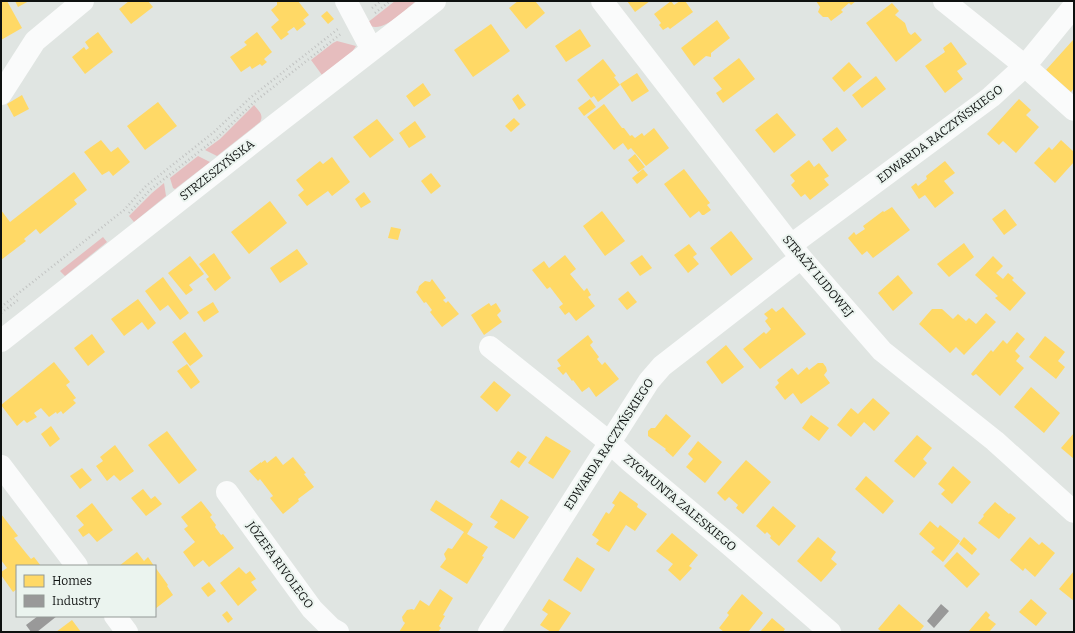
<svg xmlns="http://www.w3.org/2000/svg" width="1075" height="633" font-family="Bitter,serif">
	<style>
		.green { fill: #e6bdbe }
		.homes { fill: #ffd966 }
		.industry { fill: #999 }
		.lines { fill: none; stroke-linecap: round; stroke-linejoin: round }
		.path { stroke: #c1c3c2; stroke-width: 2.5; stroke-dasharray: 1 3; stroke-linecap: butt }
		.minor { stroke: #fafbfb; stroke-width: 22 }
		.labels { text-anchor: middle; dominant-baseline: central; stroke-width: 4; stroke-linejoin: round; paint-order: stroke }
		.street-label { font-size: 12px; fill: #0e1110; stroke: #ebf4ef }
	</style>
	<rect width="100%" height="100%" fill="#e0e5e2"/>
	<path class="green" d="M 395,1 L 416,1 C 405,10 379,37 367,23 Z
		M 337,41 L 356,46 L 352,52 L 322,75 L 311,60 L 333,43 Z
		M 254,105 C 259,111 264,115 260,122 L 217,156 L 205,150 L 220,139 Z
		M 198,156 L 210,162 L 175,189 L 173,188 L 170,178 Z
		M 164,183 L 166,196 L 134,222 L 129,216 L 152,193 Z
		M 103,237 L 107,242 L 65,276 L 60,271 Z"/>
	<path class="homes" d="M 1,1 L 7,1 L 22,28 L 1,40 Z
		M 15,1 L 29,1 L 18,7 Z
		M 129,1 L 148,1 L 153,7 L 131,24 L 119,9 Z
		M 277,1 L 298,1 L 309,15 L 303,20 L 306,24 L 297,31 L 294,27 L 287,32 L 289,34 L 281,40 L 271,27 L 279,20 L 271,10 L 277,5 Z
		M 518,1 L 535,1 L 545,13 L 526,29 L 509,8 Z
		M 627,1 L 650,1 L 635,12 Z
		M 671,1 L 674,5 L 680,1 L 685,1 L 693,12 L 670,29 L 668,27 L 663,30 L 659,25 L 661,23 L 654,14 Z
		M 816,1 L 856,1 L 851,5 L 849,3 L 841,10 L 843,12 L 831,21 L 828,17 L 823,17 L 818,12 L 820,7 Z
		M 892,3 L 899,11 L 895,15 L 905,23 L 908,32 L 911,35 L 915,32 L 922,40 L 896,62 L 866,23 Z
		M 327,11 L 334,19 L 328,24 L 321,16 Z
		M 717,20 L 730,38 L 711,53 L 711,57 L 706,56 L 694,66 L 681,48 Z
		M 491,24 L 510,51 L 473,77 L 454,50 Z
		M 580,29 L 591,46 L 566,62 L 555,46 Z
		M 98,32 L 113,52 L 85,74 L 72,57 L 84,47 L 86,50 L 89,48 L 85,42 Z
		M 257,32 L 272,52 L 264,59 L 267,62 L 262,66 L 260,64 L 252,69 L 250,66 L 241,72 L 230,57 L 247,45 L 244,42 Z
		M 1073,40 L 1074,41 L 1074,88 L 1071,92 L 1046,70 Z
		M 951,42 L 967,64 L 957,71 L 963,79 L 945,93 L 925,66 L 945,52 L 943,48 Z
		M 739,58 L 755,79 L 723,103 L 716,93 L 722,89 L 713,78 Z
		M 603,59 L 616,76 L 614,77 L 620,85 L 598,102 L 594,96 L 591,98 L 577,80 Z
		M 849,62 L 862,77 L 844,92 L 832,78 Z
		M 637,73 L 649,91 L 632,102 L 620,84 Z
		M 876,76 L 886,89 L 862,108 L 852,95 Z
		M 423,83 L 431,95 L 414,107 L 406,96 Z
		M 518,94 L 526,105 L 519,110 L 512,99 Z
		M 22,95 L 29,109 L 14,117 L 7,104 Z
		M 590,99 L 596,107 L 584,116 L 578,108 Z
		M 1019,99 L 1031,110 L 1026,115 L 1039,127 L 1016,153 L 1003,141 L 999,145 L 987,134 Z
		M 158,102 L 177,126 L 145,150 L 127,126 Z
		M 604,104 L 622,128 L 624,128 L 630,136 L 632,135 L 635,138 L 642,133 L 644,136 L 654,128 L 669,148 L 646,166 L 631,148 L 628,150 L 623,143 L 614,150 L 587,117 Z
		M 777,113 L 796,135 L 774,153 L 755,130 Z
		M 514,118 L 520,124 L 511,132 L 505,126 Z
		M 377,119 L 394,140 L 370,158 L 353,137 Z
		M 415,121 L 426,137 L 409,148 L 399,133 Z
		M 837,127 L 847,140 L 832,152 L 822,139 Z
		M 101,140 L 111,152 L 118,147 L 130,162 L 113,176 L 109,171 L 102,175 L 84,152 Z
		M 1061,140 L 1074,152 L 1074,162 L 1055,183 L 1034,163 L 1049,147 L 1052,150 Z
		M 635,154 L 645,167 L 638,172 L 628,160 Z
		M 332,157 L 350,182 L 332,196 L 328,191 L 307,206 L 298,195 L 304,190 L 296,180 L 320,161 L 323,164 Z
		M 809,160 L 814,167 L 819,163 L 829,176 L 824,179 L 829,185 L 810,200 L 805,194 L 801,197 L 791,185 L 795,181 L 790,175 Z
		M 945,161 L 955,173 L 944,181 L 954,193 L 935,208 L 925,195 L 919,199 L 911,187 L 916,183 L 918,186 L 927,179 L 926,176 Z
		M 643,169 L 648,175 L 637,184 L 632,178 Z
		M 684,169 L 710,203 L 707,205 L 711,210 L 704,215 L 702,215 L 699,211 L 690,218 L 664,184 Z
		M 74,172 L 87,190 L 74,200 L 77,204 L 40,234 L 36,229 L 24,239 L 26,241 L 1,260 L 1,210 L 10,222 Z
		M 431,173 L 441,186 L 431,194 L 421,181 Z
		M 364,192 L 371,202 L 361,208 L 355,199 Z
		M 270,201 L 287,223 L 249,254 L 231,232 Z
		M 892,207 L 910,230 L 873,258 L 867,251 L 862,255 L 848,238 L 854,232 L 856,235 L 865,229 L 863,226 L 883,211 L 884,212 Z
		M 1005,209 L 1017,225 L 1004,235 L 992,219 Z
		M 602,211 L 625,241 L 605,256 L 583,226 Z
		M 391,227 L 401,229 L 398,240 L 388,238 Z
		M 731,231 L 753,259 L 731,276 L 710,248 Z
		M 964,243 L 974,257 L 949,277 L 937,264 Z
		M 689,244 L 697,254 L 693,257 L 699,264 L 688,273 L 674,255 Z
		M 297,249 L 308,264 L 280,283 L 270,268 Z
		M 214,253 L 231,278 L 215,291 L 206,279 L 209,277 L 199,264 Z
		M 565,255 L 576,269 L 570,274 L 584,291 L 587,288 L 591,295 L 588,297 L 595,306 L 576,321 L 569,312 L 565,315 L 559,307 L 563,304 L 550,287 L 547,289 L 532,270 L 544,261 L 549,268 Z
		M 642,255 L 652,268 L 640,276 L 630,263 Z
		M 190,256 L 204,274 L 189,285 L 193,290 L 186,295 L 168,273 Z
		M 993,256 L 1003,266 L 996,273 L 1003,279 L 1008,273 L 1014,278 L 1012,280 L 1026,293 L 1010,311 L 995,298 L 998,296 L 975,275 Z
		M 898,275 L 913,293 L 893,311 L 878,293 Z
		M 163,277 L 189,313 L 180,320 L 168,305 L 160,311 L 145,291 Z
		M 432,279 L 446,298 L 443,300 L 446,303 L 448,301 L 459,314 L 442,327 L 430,312 L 432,310 L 426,302 L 424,303 L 416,292 L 418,290 L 419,286 L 425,281 L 430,282 Z
		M 628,291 L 637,302 L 627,310 L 618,299 Z
		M 138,299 L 156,323 L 148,330 L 142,322 L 124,336 L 111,319 Z
		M 213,302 L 219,312 L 204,322 L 197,312 Z
		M 489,303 L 491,306 L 496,303 L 501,311 L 497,315 L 502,322 L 484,335 L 471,315 Z
		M 783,307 L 806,334 L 760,369 L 743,349 L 764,332 L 766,334 L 771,329 L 765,321 L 768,318 L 764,314 L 772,308 L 776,312 Z
		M 932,309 L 942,309 L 953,319 L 958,314 L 966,321 L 969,318 L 976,324 L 986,313 L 996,322 L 964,355 L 956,347 L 950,353 L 919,324 Z
		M 185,332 L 203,356 L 190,366 L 172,342 Z
		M 1017,332 L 1025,339 L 1015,351 L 1020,356 L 1016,361 L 1024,368 L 1000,396 L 976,374 L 973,376 L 971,374 L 991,350 L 993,352 L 1003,340 L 1007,344 Z
		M 92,334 L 105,352 L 88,366 L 74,348 Z
		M 588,335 L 593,342 L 590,345 L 599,357 L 597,359 L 602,365 L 605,362 L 619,379 L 596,397 L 589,387 L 582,392 L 573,380 L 572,381 L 566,372 L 563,375 L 557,368 L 561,366 L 557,360 Z
		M 1045,336 L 1065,352 L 1058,361 L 1065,367 L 1056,379 L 1029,357 Z
		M 726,345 L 744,367 L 722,384 L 706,362 Z
		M 54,362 L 70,382 L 66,385 L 76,398 L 73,400 L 76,403 L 63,414 L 61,411 L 57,414 L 56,412 L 49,417 L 41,408 L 34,413 L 37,417 L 27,423 L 24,420 L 17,426 L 1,405 Z
		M 818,363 L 823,363 L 826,367 L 827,371 L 824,375 L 830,383 L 801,404 L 793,393 L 785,400 L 775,387 L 779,383 L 777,380 L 792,368 L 798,375 L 807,367 L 809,370 Z
		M 187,364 L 200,382 L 191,389 L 177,371 Z
		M 494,381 L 511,395 L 497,412 L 480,397 Z
		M 1031,387 L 1060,413 L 1044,433 L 1014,407 Z
		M 873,398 L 890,413 L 874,431 L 864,422 L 851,437 L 837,425 L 851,408 L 858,414 Z
		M 666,414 L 691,436 L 673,457 L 665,450 L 666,449 L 648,436 L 648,431 L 651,428 L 655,428 Z
		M 811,415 L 829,428 L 819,441 L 802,428 Z
		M 51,426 L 60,439 L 50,447 L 41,434 Z
		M 167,431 L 197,470 L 179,484 L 148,445 Z
		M 1074,433 L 1074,459 L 1061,448 Z
		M 917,435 L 932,448 L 923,459 L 927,463 L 914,478 L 894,461 Z
		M 546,436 L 571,451 L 553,479 L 528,463 Z
		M 698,441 L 722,462 L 705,483 L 686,467 L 693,459 L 688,454 Z
		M 115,445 L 134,471 L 120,481 L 114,475 L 107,481 L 96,466 L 103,461 L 100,457 Z
		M 518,451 L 527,457 L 519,468 L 510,462 Z
		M 276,456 L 283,465 L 293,457 L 306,473 L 304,474 L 314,487 L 298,499 L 299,501 L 283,514 L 270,498 L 273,496 L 260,479 L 258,481 L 249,471 L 261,462 L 261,463 L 265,460 L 267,463 Z
		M 746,460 L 771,482 L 743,514 L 736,508 L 738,505 L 729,497 L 725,501 L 717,493 Z
		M 953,466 L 971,482 L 952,504 L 941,494 L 945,490 L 938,484 Z
		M 82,468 L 92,480 L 80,489 L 70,476 Z
		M 866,476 L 894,501 L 883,514 L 855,489 Z
		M 143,489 L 151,499 L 155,496 L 162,504 L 146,516 L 131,498 Z
		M 620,491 L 638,504 L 637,507 L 647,514 L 635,531 L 626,525 L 609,552 L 596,544 L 599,540 L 592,535 L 606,512 L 609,514 L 615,505 L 612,503 Z
		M 501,499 L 529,517 L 514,539 L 494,527 L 498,522 L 490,517 Z
		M 436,500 L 473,524 L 467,534 L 488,547 L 482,556 L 484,557 L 467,584 L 440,567 L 446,559 L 444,554 L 448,548 L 452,549 L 464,532 L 430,510 Z
		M 201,501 L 212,515 L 210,517 L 216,525 L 215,527 L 221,535 L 223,534 L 234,548 L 209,567 L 203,560 L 194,567 L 183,552 L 195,542 L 184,529 L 188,526 L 181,517 Z
		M 995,502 L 1009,514 L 1010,513 L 1016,518 L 999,539 L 978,523 L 984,516 L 983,515 Z
		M 92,503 L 113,530 L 97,542 L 89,533 L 83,537 L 78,530 L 84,525 L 76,516 Z
		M 773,506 L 796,526 L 779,546 L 770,538 L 771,536 L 767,532 L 765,534 L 756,526 Z
		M 1,514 L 18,536 L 14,538 L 26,553 L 31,559 L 34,557 L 41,566 L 17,566 L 17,589 L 13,592 L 1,575 L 1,572 L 7,568 L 1,560 Z
		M 930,521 L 938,528 L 940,525 L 960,541 L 943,562 L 931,552 L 935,548 L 919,534 Z
		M 672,533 L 698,555 L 689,566 L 692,568 L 680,581 L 668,570 L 673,564 L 656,551 Z
		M 818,537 L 836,552 L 831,559 L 837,564 L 821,582 L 797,561 Z
		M 964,537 L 977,549 L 972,555 L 959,544 Z
		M 1030,537 L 1039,545 L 1042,542 L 1055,553 L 1035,577 L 1025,568 L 1023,571 L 1010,560 Z
		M 137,552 L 144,561 L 148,557 L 154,566 L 119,566 Z
		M 957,552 L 980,574 L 967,588 L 944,566 Z
		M 577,557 L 595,569 L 581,592 L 563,580 Z
		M 155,567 L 168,585 L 167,586 L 173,595 L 155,609 Z
		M 239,567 L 246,574 L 250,571 L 256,579 L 251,582 L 257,590 L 238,606 L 220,583 Z
		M 1074,571 L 1074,601 L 1059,589 Z
		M 209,582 L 216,591 L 208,597 L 201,588 Z
		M 440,589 L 453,598 L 443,615 L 445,616 L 439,626 L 441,628 L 438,632 L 399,632 L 405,623 L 403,621 L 402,617 L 407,610 L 412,609 L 414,610 L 420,600 L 429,606 Z
		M 742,594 L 763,613 L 748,632 L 746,631 L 745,632 L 724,632 L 719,628 L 729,615 L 727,613 Z
		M 549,599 L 571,613 L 558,632 L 551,632 L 540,625 L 548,614 L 542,610 Z
		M 1031,599 L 1047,613 L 1036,626 L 1019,612 Z
		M 899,604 L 924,626 L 919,632 L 882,632 L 878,629 Z
		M 227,611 L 233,619 L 228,623 L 222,615 Z
		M 986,611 L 990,615 L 988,618 L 996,624 L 989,632 L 968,632 Z
		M 772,618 L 785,629 L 783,632 L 760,632 Z
		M 72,620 L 81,632 L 56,632 Z"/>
	<path class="industry" d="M 941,604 L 949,611 L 934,628 L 927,621 Z
		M 38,616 L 57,616 L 37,632 L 31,632 L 26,625 Z"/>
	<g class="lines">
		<path class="path" d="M 372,8 L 381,1
			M 375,13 L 390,1
			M 129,213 L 150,190 L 218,137 L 253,103 L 342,33
			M 1,307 L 124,210 L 146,186 L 214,132 L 250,98 L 338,29
			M 1,313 L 18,300"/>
		<path class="minor" d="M 346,1 L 372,50
			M 602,1 L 801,258 L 882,351 L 995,441 L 1074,512
			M 944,1 L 1025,66 L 1074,110
			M 1,94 L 35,41 L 83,1
			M 791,245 L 991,97 L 1025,66 L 1074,6
			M 1,341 L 275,125 L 435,1
			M 490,347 L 609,442 L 631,462 L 731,546 L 830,632
			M 1,466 L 77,566
			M 227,492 L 312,609 L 331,628 L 338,632
			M 115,616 L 127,632
			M 489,632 L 649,381 L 662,366 L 801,258"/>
	</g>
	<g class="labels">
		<g class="street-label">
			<text transform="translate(940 134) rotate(-37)">EDWARDA RACZYŃSKIEGO</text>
			<text transform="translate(217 170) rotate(-38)">STRZESZYŃSKA</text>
			<text transform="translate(818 276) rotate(50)">STRAŻY LUDOWEJ</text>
			<text transform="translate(609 444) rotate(-57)">EDWARDA RACZYŃSKIEGO</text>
			<text transform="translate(680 503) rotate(40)">ZYGMUNTA ZALESKIEGO</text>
			<text transform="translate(280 565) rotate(54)">JÓZEFA RIVOLEGO</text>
		</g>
	</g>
	<rect width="1075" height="633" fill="none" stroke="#0e1110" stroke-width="4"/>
	<rect x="16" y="565" width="140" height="52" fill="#ebf4ef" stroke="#939996"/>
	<rect x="24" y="575" width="20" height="12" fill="#ffd966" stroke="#939996"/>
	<text x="52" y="585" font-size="12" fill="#0e1110">Homes</text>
	<rect x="24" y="595" width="20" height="12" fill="#999999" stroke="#939996"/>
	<text x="52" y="605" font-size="12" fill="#0e1110">Industry</text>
</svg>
